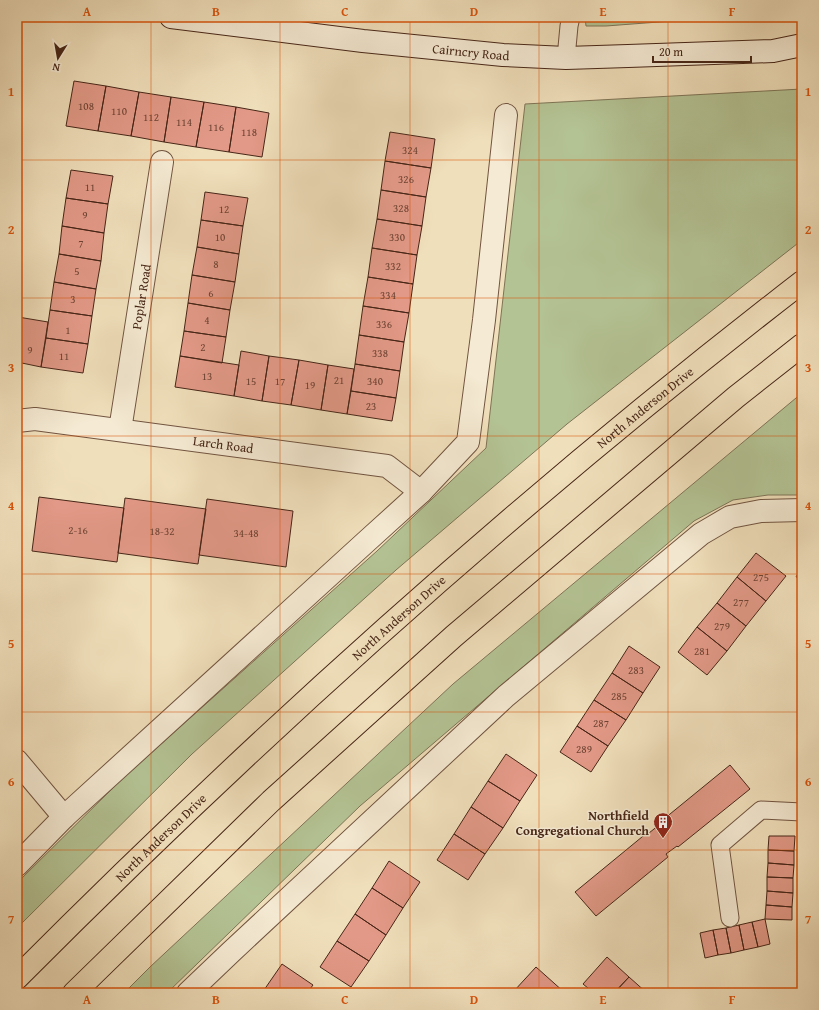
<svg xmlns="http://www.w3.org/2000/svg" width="819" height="1010" font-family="'Gentium Book Plus',serif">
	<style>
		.green { fill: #b4c394; stroke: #7e7456 }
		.building { fill: #e29987; stroke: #472617 }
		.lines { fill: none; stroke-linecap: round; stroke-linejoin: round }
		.lane-casing { stroke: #715440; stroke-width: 19 }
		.street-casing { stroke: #715440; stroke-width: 24 }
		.secondary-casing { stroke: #472617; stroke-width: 24 }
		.primary-casing { stroke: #472617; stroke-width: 24 }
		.lane { stroke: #f5ead3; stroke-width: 17 }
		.street { stroke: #f5ead3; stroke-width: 22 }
		.secondary { stroke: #f5ead3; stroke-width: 22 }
		.primary { stroke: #f0dfbb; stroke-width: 22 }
		.grid { fill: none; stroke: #d8540d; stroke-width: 1; stroke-opacity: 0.55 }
		.labels { text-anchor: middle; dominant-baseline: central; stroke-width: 3; stroke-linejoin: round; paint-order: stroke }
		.number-label { font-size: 11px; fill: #6e4333 }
		.street-label { font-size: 13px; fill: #472617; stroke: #f5ead3 }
		.poi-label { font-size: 13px; font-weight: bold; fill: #472617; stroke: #f5ead3; text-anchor: end }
		.neatline { fill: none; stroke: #d8540d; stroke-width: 1.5 }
		.grid-label { font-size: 13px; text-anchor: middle; font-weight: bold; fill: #d8540d }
	</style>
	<rect width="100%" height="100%" fill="#f0dfbb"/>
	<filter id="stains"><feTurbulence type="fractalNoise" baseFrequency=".005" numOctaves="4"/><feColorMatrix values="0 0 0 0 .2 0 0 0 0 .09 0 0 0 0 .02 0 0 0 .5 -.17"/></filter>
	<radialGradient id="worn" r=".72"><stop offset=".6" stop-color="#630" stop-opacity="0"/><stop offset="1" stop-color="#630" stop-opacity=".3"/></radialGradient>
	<path class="green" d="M 585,17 L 724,17 L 606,26 L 586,26 Z
		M 802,89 L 802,240 L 567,424 L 396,570 L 192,754 L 17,928 L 17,883 L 123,778 L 377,551 L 486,448 L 525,104 Z
		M 802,393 L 802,495 L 768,495 L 733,500 L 694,521 L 360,806 L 167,993 L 124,993 L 150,967 L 453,684 Z"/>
	<path class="building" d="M 74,81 L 106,86 L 98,131 L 66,126 Z
		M 106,86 L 139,92 L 131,136 L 98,131 Z
		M 139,92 L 171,97 L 164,142 L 131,136 Z
		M 171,97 L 204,102 L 196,147 L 164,142 Z
		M 204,102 L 236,107 L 229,152 L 196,147 Z
		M 236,107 L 269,113 L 262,157 L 229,152 Z
		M 390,132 L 435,139 L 431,168 L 385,161 Z
		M 385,161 L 431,168 L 426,197 L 381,190 Z
		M 71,170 L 113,176 L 108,204 L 66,198 Z
		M 381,190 L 426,197 L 422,226 L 377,219 Z
		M 205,192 L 248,198 L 243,226 L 201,220 Z
		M 66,198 L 108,204 L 104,233 L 62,226 Z
		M 377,219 L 422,226 L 417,255 L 372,248 Z
		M 201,220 L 243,226 L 239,254 L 197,247 Z
		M 62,226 L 104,233 L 101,261 L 59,254 Z
		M 197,247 L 239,254 L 235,282 L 192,275 Z
		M 372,248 L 417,255 L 413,284 L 368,277 Z
		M 59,254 L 101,261 L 96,289 L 54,282 Z
		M 192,275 L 235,282 L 230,310 L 188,303 Z
		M 368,277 L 413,284 L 409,313 L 363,306 Z
		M 54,282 L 96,289 L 92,316 L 50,310 Z
		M 188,303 L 230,310 L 226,337 L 184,331 Z
		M 363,306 L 409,313 L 404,342 L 359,335 Z
		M 50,310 L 92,316 L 88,344 L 46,338 Z
		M 18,317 L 48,322 L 41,367 L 17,362 L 17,327 Z
		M 184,331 L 226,337 L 222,363 L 180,356 Z
		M 359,335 L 404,342 L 400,371 L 355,364 Z
		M 46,338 L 88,344 L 83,373 L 41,367 Z
		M 241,351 L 269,356 L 262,401 L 234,396 Z
		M 180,356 L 239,365 L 234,396 L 175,387 Z
		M 269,356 L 299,360 L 291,405 L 262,401 Z
		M 299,360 L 328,365 L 321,410 L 291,405 Z
		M 355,364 L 400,371 L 396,398 L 351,391 Z
		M 328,365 L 354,369 L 347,414 L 321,410 Z
		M 351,391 L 396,398 L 392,421 L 347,414 Z
		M 39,497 L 124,508 L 117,562 L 32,551 Z
		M 125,498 L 206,509 L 198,564 L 118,553 Z
		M 207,499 L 293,511 L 286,567 L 199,555 Z
		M 17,500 L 21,507 L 21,533 L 17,544 Z
		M 756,553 L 786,576 L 766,601 L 737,577 Z
		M 802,573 L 802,586 L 796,576 Z
		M 737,577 L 766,601 L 746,626 L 717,603 Z
		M 717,603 L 746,626 L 727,651 L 697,627 Z
		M 697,627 L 727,651 L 707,675 L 678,652 Z
		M 629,646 L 660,667 L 643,693 L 612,673 Z
		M 612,673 L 643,693 L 626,720 L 594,700 Z
		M 594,700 L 626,720 L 608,746 L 577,726 Z
		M 577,726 L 608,746 L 591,772 L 560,752 Z
		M 506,754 L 537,775 L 520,801 L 488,781 Z
		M 730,765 L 750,789 L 678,847 L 677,846 L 666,854 L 668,857 L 596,916 L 575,892 L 648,832 L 649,833 L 659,825 L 659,823 Z
		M 488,781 L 520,801 L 503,828 L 471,807 Z
		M 471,807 L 503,828 L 485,854 L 454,834 Z
		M 454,834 L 485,854 L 468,880 L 437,860 Z
		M 769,836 L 795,836 L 794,851 L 768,850 Z
		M 768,850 L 794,851 L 794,865 L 768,863 Z
		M 389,861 L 420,882 L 403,908 L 372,888 Z
		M 768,863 L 794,865 L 793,878 L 767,877 Z
		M 767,877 L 793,878 L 793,893 L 767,891 Z
		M 372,888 L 403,908 L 386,935 L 355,914 Z
		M 767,891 L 793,893 L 792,907 L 766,905 Z
		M 766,905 L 792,907 L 792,920 L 765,919 Z
		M 355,914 L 386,935 L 369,961 L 337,941 Z
		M 765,919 L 770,944 L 758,947 L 752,922 Z
		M 752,922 L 758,947 L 744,950 L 739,925 Z
		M 739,925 L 744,950 L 731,953 L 726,928 Z
		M 726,928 L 731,953 L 718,955 L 713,930 Z
		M 713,930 L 718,955 L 705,958 L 700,933 Z
		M 337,941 L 369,961 L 351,987 L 320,967 Z
		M 607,957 L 629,977 L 614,993 L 594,993 L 583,984 Z
		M 282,964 L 313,985 L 307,993 L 268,993 L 264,990 Z
		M 536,967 L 564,992 L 563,993 L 516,993 L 514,991 Z
		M 629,977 L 647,993 L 614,993 Z"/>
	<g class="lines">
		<g class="lane-casing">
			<path id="lane" d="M 566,58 L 569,26 L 571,17
				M 730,918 L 720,845 L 761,810 L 802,812"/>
		</g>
		<g class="street-casing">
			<g id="street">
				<path id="s1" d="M 17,421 L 35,419 L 387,466 L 421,492"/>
				<path id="s2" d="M 120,430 L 162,162"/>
				<path d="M 17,761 L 64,817"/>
				<path d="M 17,865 L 64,817 L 368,540 L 421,492 L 468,442 L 484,320 L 506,115"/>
				<path d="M 188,993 L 231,952 L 506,696 L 701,534 L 730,517 L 761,511 L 802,510"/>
			</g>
		</g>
		<g class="secondary-casing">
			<g id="secondary">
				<path id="s3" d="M 171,17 L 363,41 L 503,55 L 566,58 L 628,56 L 773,51 L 802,45"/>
			</g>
		</g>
		<g class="primary-casing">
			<g id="primary">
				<path id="s4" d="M 17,978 C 264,730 525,496 802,282"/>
				<path d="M 74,993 L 271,801 L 454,636 L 736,397 L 802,345"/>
			</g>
		</g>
		<use href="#lane" class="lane"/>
		<use href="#street" class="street"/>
		<use href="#secondary" class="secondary"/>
		<use href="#primary" class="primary"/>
	</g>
	<path class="grid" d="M 151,17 L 151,993M 280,17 L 280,993M 410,17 L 410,993M 539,17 L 539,993M 668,17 L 668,993M 17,160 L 802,160M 17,298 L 802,298M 17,436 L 802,436M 17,574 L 802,574M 17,712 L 802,712M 17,850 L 802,850"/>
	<defs>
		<g id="building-pin" transform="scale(1)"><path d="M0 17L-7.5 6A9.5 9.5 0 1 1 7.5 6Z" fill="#8f2418" stroke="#f5ead3"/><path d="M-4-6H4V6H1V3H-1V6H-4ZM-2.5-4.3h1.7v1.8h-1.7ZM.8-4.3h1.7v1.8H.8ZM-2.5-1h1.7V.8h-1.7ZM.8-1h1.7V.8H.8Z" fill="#fff"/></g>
	</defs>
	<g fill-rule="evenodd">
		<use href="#building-pin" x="663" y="822"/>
	</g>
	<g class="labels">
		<g class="number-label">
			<text x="86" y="106">108</text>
			<text x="119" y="111">110</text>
			<text x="151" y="117">112</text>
			<text x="184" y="122">114</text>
			<text x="216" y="127">116</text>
			<text x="249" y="132">118</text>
			<text x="410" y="150">324</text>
			<text x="406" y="179">326</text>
			<text x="90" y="187">11</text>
			<text x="401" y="208">328</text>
			<text x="224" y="209">12</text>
			<text x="85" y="215">9</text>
			<text x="220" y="237">10</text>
			<text x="397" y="237">330</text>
			<text x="81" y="243">7</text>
			<text x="216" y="264">8</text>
			<text x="393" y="266">332</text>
			<text x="77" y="271">5</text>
			<text x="211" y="293">6</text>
			<text x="388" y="295">334</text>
			<text x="73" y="299">3</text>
			<text x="207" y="320">4</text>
			<text x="384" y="324">336</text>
			<text x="68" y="330">1</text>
			<text x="203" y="347">2</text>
			<text x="30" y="350">9</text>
			<text x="380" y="353">338</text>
			<text x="64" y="356">11</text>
			<text x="207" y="376">13</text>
			<text x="339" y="380">21</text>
			<text x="251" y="381">15</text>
			<text x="280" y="381">17</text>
			<text x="375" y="381">340</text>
			<text x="310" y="385">19</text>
			<text x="371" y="406">23</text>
			<text x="78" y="530">2-16</text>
			<text x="162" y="531">18-32</text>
			<text x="246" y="533">34-48</text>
			<text x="761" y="577">275</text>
			<text x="741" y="602">277</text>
			<text x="722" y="626">279</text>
			<text x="702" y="651">281</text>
			<text x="636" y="670">283</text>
			<text x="619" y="696">285</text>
			<text x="601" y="723">287</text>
			<text x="584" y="749">289</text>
		</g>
		<g class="street-label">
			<text stroke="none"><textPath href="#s3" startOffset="302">Cairncry Road</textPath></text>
			<text stroke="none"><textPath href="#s2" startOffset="135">Poplar Road</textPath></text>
			<text stroke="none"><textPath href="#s4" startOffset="849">North Anderson Drive</textPath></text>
			<text stroke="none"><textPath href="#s1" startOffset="208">Larch Road</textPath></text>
			<text stroke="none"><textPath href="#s4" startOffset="525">North Anderson Drive</textPath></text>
			<text stroke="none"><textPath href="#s4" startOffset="201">North Anderson Drive</textPath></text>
		</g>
		<g class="poi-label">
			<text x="649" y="815">Northfield<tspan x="649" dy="15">Congregational Church</tspan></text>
		</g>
	</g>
	<rect width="819" height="1010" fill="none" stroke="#f0dfbb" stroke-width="44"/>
	<g transform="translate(58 58) rotate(191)" stroke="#f5ead3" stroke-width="3" paint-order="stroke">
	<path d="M0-3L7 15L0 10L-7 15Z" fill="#472617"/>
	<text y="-6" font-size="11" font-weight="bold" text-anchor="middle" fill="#472617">N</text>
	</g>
	<path d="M653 56v6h98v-6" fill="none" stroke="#472617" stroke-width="2"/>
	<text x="659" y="56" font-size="12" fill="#472617" stroke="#f5ead3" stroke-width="3" paint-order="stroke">20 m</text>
	<rect x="22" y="22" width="775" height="966" class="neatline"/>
	<g class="grid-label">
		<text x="87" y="16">A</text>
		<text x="216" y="16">B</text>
		<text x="345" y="16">C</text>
		<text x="474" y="16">D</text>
		<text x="603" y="16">E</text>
		<text x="732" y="16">F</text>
		<text x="11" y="96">1</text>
		<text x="808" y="96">1</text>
		<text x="11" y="234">2</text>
		<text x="808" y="234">2</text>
		<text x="11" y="372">3</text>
		<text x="808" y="372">3</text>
		<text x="11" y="510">4</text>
		<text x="808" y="510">4</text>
		<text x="11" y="648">5</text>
		<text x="808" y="648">5</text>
		<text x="11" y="786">6</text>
		<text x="808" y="786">6</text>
		<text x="11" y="924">7</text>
		<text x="808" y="924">7</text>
		<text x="87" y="1004">A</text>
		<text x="216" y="1004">B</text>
		<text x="345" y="1004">C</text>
		<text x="474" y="1004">D</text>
		<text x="603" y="1004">E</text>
		<text x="732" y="1004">F</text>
	</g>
	<rect width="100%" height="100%" filter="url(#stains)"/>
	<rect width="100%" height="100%" fill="url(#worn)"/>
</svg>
